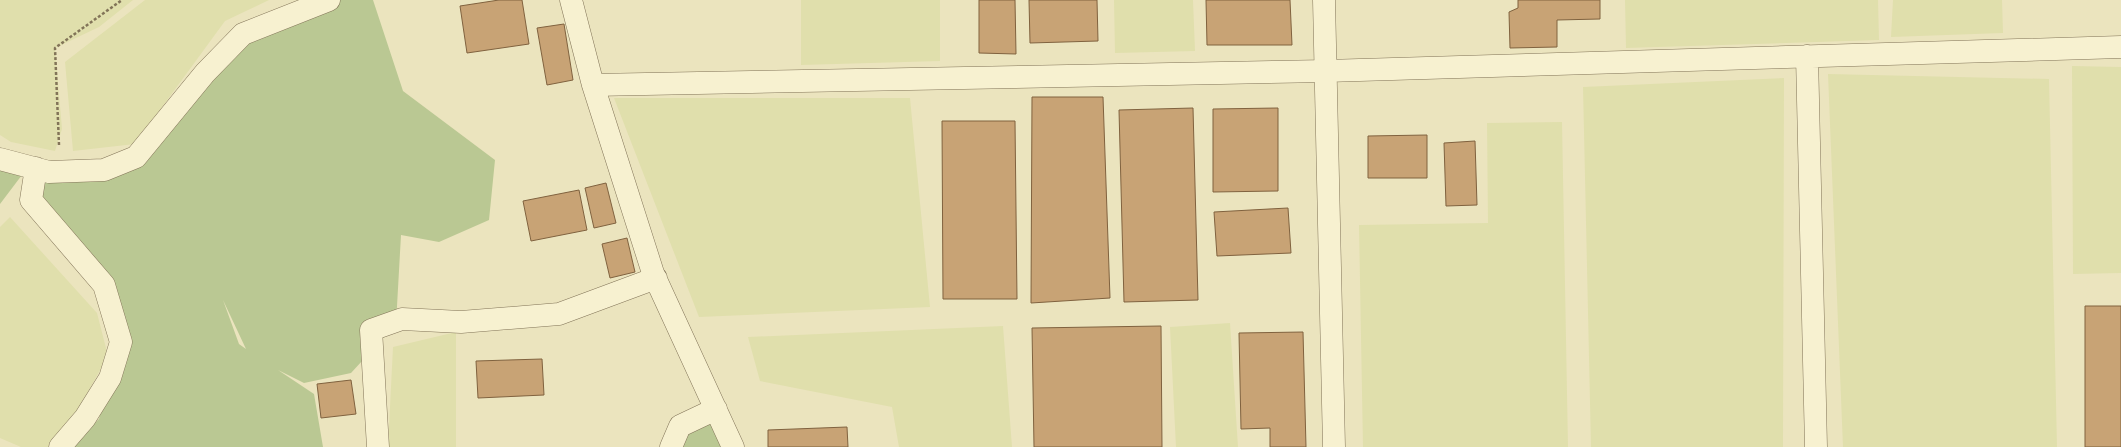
<svg xmlns="http://www.w3.org/2000/svg" width="2121" height="447" font-family="Lora,serif">
	<style>
		.farmland { fill: #e0dfac }
		.green { fill: #bac893; fill-rule: evenodd }
		.building { fill: #c8a375; stroke: #80623f }
		.lines { fill: none; stroke-linecap: round; stroke-linejoin: round }
		.minor-casing { stroke: #827458; stroke-width: 23 }
		.path { stroke: #827458; stroke-width: 2.5; stroke-dasharray: 3 2; stroke-linecap: butt }
		.minor { stroke: #f7f1d0; stroke-width: 22 }
	</style>
	<rect width="100%" height="100%" fill="#ebe4be"/>
	<path class="farmland" d="M 0,0 L 133,0 L 99,27 L 55,48 L 62,129 L 55,151 L 11,142 L 0,135 Z
		M 145,0 L 269,0 L 225,21 L 135,144 L 73,151 L 65,62 Z
		M 801,0 L 940,0 L 940,61 L 801,65 Z
		M 1114,0 L 1193,0 L 1195,51 L 1115,53 Z
		M 1625,0 L 1878,0 L 1879,40 L 1626,48 Z
		M 1893,0 L 2002,0 L 2003,33 L 1891,37 Z
		M 2072,66 L 2121,67 L 2121,273 L 2073,274 Z
		M 1828,74 L 2049,79 L 2057,447 L 1843,447 Z
		M 1784,78 L 1783,447 L 1591,447 L 1583,87 Z
		M 614,98 L 910,98 L 930,307 L 699,317 Z
		M 1562,122 L 1568,447 L 1363,447 L 1359,225 L 1488,223 L 1487,123 Z
		M 10,217 L 97,313 L 108,356 L 57,447 L 21,447 L 0,438 L 0,227 Z
		M 1230,323 L 1238,447 L 1176,447 L 1170,327 Z
		M 1003,326 L 1012,447 L 899,447 L 892,407 L 760,381 L 748,337 Z
		M 456,332 L 456,447 L 388,447 L 393,347 Z"/>
	<path class="green" d="M 329,0 L 373,0 L 403,91 L 495,160 L 489,220 L 439,242 L 401,235 L 396,324 L 351,373 L 304,383 L 278,370 L 314,394 L 323,447 L 69,447 L 99,419 L 119,335 L 97,277 L 31,200 L 35,177 L 133,171 L 128,160 L 237,41 ZM 223,300 L 246,349 L 239,344 Z
		M 0,151 L 28,167 L 0,204 Z
		M 717,414 L 735,447 L 673,447 L 680,426 Z"/>
	<path class="building" d="M 499,0 L 522,0 L 529,44 L 467,53 L 460,6 Z
		M 979,0 L 1015,0 L 1016,54 L 979,53 Z
		M 1029,0 L 1097,0 L 1098,41 L 1030,43 Z
		M 1206,0 L 1290,0 L 1292,45 L 1207,45 Z
		M 1518,0 L 1600,0 L 1600,19 L 1557,20 L 1557,47 L 1510,48 L 1509,12 L 1518,8 Z
		M 564,24 L 573,80 L 547,85 L 537,28 Z
		M 1032,97 L 1103,97 L 1110,298 L 1031,303 Z
		M 1193,108 L 1198,300 L 1124,302 L 1119,110 Z
		M 1278,108 L 1278,191 L 1213,192 L 1213,109 Z
		M 942,121 L 1015,121 L 1017,299 L 943,299 Z
		M 1427,135 L 1427,178 L 1368,178 L 1368,136 Z
		M 1475,141 L 1477,205 L 1446,206 L 1444,143 Z
		M 606,183 L 616,223 L 594,228 L 585,188 Z
		M 579,190 L 587,230 L 531,241 L 523,201 Z
		M 1288,208 L 1291,253 L 1217,256 L 1214,212 Z
		M 627,238 L 635,272 L 610,278 L 602,244 Z
		M 2085,306 L 2121,306 L 2121,447 L 2085,447 Z
		M 1161,326 L 1162,447 L 1034,447 L 1032,328 Z
		M 1303,332 L 1306,447 L 1270,447 L 1270,428 L 1241,429 L 1239,333 Z
		M 542,359 L 544,395 L 478,398 L 476,361 Z
		M 351,380 L 356,414 L 321,418 L 317,384 Z
		M 847,427 L 848,447 L 768,447 L 768,430 Z"/>
	<g class="lines">
		<g class="minor-casing">
			<path id="minor" d="M 571,0 L 593,85 L 653,273 L 733,447
				M 1324,0 L 1334,447
				M 1807,56 L 1816,447
				M 593,85 L 1326,71 L 2121,47
				M 0,159 L 49,172 L 104,170 L 136,157 L 205,73 L 243,34 L 329,0
				M 36,168 L 31,200 L 104,285 L 121,342 L 110,378 L 85,418 L 60,447
				M 378,447 L 371,330 L 402,319 L 461,322 L 559,314 L 656,278
				M 671,447 L 680,426 L 716,409"/>
		</g>
		<path class="path" d="M 59,145 L 55,48 L 122,0"/>
		<use href="#minor" class="minor"/>
	</g>
</svg>
